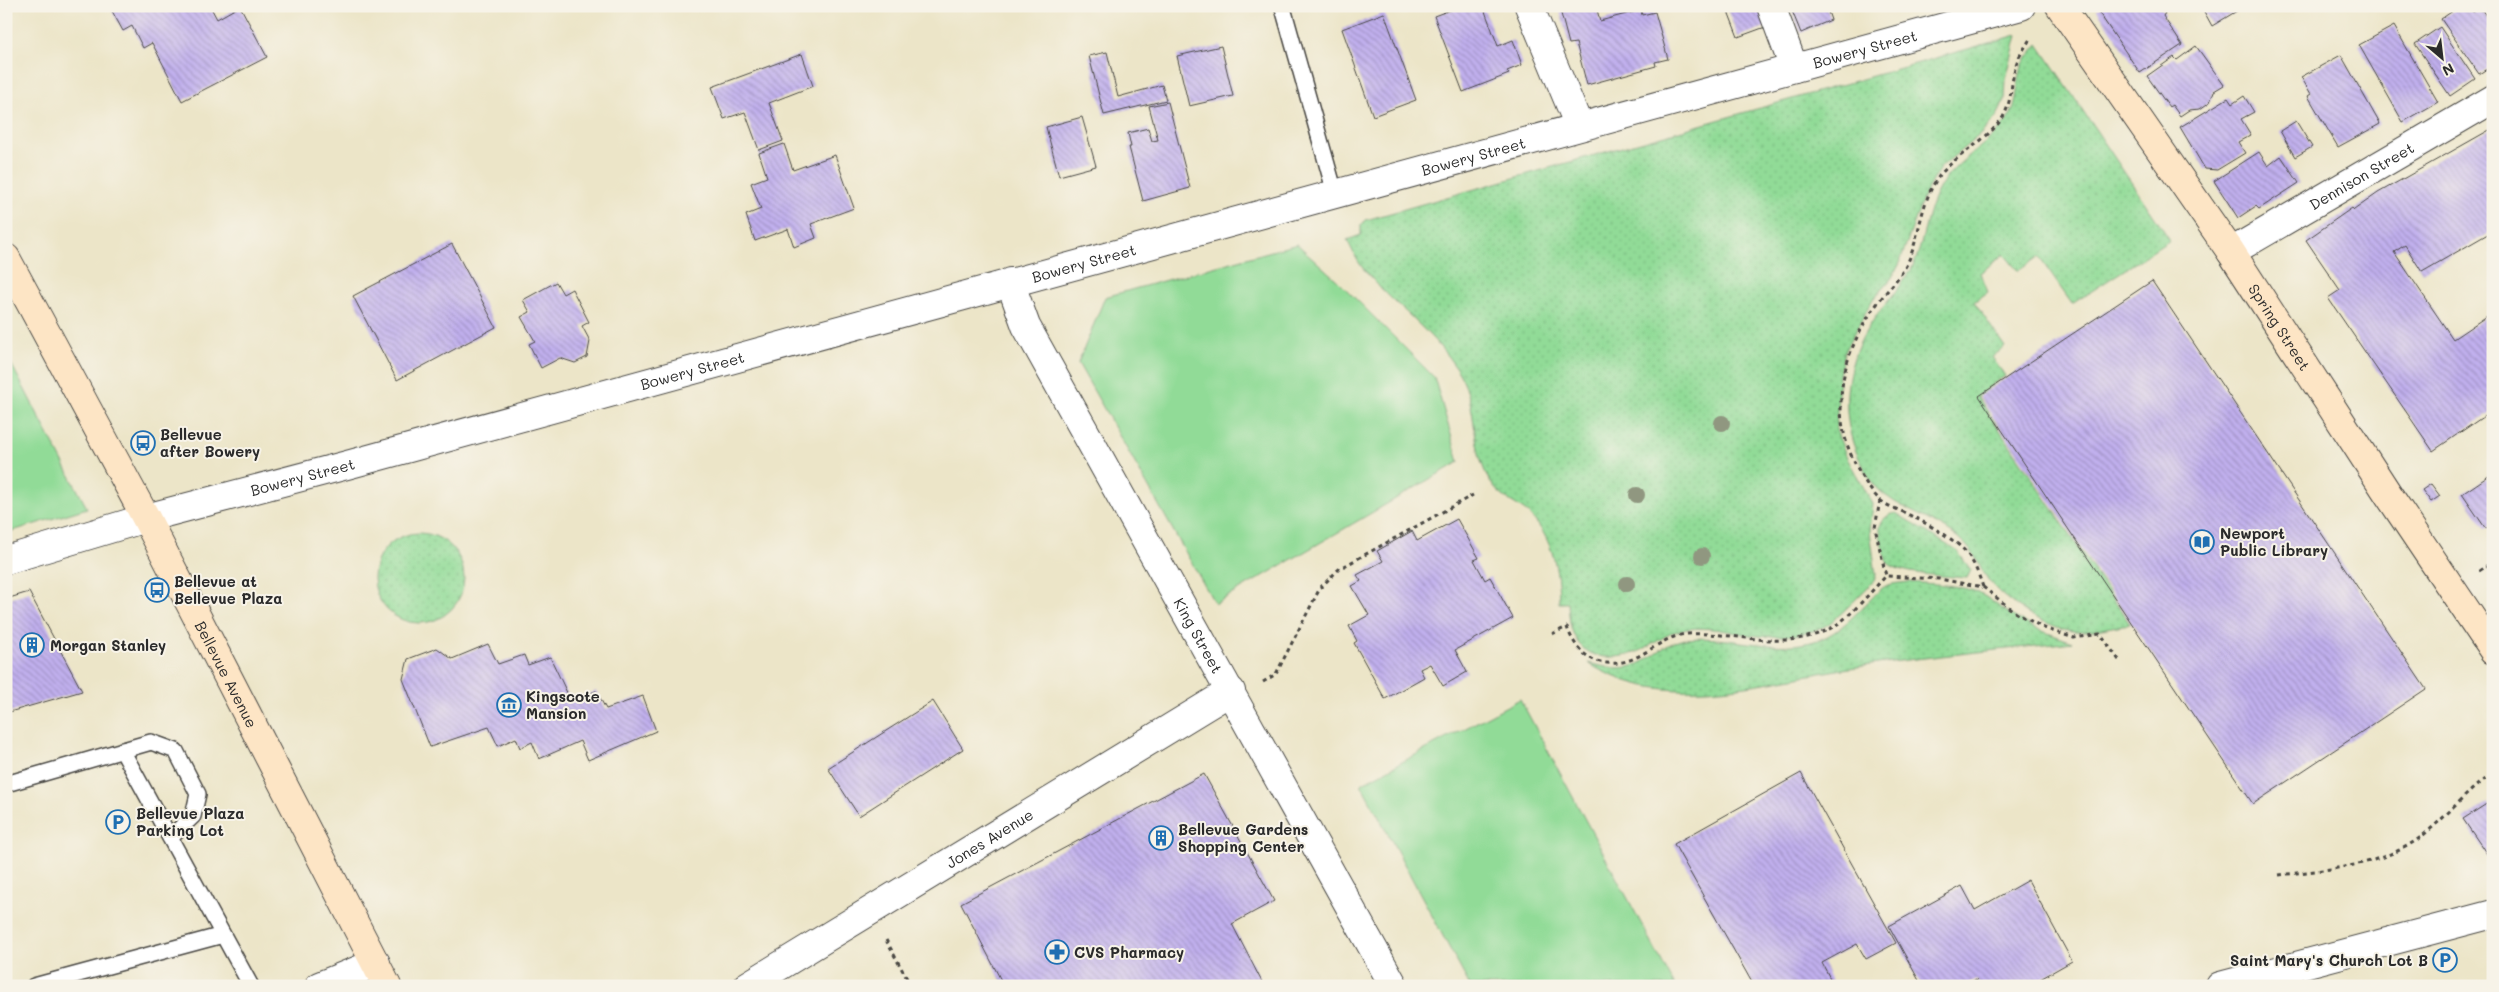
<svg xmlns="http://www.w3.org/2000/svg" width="2499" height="992" font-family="Mali,sans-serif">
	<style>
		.grass { fill: url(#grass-dots); stroke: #5e8361 }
		.park { fill: #91db97; stroke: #5e8361 }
		.building { fill: url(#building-back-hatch) }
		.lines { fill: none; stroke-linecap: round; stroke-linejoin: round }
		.service-casing { stroke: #484743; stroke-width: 18 }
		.minor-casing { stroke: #484743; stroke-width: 30 }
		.tertiary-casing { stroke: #484743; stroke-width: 30 }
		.secondary-casing { stroke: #484743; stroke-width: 30 }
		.path { stroke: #484743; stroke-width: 3; stroke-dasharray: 4 4; stroke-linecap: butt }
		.service { stroke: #fff; stroke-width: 15 }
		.minor { stroke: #fff; stroke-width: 28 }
		.tertiary { stroke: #fff; stroke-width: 28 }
		.secondary { stroke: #fde5c5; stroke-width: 28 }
		.tree { fill: #909780 }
		.labels { text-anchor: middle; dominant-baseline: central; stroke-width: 4; stroke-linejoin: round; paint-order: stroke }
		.street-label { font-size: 15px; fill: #2b2b2b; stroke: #f7f3e8 }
		.poi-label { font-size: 15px; font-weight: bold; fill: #2b2b2b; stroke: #f7f3e8; text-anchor: start }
	</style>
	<defs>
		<pattern id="grass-dots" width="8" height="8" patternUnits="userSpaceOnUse" patternTransform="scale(1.25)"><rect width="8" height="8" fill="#91db97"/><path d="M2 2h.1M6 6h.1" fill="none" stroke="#7dbc82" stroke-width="1.8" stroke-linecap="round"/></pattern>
		<pattern id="building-back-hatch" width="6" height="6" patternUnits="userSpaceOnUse" patternTransform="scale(1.25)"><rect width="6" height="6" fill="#c1b0ee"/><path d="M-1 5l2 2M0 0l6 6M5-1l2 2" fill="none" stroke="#9d8fc1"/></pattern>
	</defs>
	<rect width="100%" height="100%" fill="#f7f3e8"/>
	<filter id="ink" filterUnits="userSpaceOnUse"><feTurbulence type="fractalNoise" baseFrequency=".02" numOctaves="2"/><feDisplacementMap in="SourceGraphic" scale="10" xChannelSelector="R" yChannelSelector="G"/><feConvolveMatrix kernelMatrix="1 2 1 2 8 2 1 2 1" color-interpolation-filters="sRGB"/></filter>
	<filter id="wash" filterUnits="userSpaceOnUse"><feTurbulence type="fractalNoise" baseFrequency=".0096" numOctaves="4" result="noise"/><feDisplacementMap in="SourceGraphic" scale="20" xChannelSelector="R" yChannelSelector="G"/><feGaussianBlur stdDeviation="1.12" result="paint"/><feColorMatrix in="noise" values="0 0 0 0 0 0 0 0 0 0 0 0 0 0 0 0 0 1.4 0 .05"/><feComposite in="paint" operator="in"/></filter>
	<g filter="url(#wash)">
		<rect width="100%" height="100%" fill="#ece5c8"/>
		<path class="grass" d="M 2017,35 L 2006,79 L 2005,100 L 1997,116 L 1982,133 L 1942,166 L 1934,177 L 1923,198 L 1899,265 L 1891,279 L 1873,299 L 1844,352 L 1839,375 L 1836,430 L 1848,460 L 1873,504 L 1870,531 L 1876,575 L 1874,581 C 1860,595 1845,611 1830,623 C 1810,637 1772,638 1749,635 C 1729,632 1708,626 1688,629 C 1671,630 1659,641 1644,649 C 1620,661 1584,663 1573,633 C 1569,623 1569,613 1568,603 L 1559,603 C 1559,569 1552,533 1524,510 C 1513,502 1499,496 1492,484 C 1469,451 1480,408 1459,373 C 1431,327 1393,306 1362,267 C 1356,259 1352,249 1347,240 L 1361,235 L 1361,225 L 1366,220 Z
			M 2038,44 L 2170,240 L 2072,304 L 2039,257 L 2018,271 L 2004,254 L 1980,273 L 1988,292 L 1974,302 L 2005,347 L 1992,357 L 2005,376 L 1977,396 L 2130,624 C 2114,626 2088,633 2073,631 C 2049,628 2012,606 1995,588 C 1982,575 1978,557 1965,544 C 1943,522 1909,514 1885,495 C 1875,488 1868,477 1863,466 C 1840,425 1842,373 1865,333 C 1878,310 1898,292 1911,270 C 1925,244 1925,210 1941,185 C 1958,158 1990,145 2008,119 C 2019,103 2016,81 2023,64 C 2027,57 2033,50 2038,44 Z
			M 1896,513 L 1957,551 L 1971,570 L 1967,578 C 1949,576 1897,575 1887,562 C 1883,555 1881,540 1880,531 C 1879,521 1886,515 1896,513 Z
			M374 578a45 45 0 1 1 90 0a45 45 0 1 1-90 0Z
			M 1909,582 C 1931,584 1953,584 1974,591 C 1990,597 2001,610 2016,618 C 2034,629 2053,635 2073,642 C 2001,650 1929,656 1857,667 C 1768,679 1670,715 1588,663 C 1607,668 1628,672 1646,660 C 1659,652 1670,641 1686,639 C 1731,634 1771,655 1818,640 C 1840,633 1856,613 1872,598 C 1876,594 1881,588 1886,586 C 1893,583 1901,583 1909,582 Z"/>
		<path class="park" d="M 1297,244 L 1339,282 L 1434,377 L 1459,462 L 1215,604 L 1078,363 L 1105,297 Z
			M 6,354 L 87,508 L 6,533 Z
			M 1520,699 L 1675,986 L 1470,986 L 1457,962 L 1361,784 Z"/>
		<g id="blocks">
			<path class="building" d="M 120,6 L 210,6 L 217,19 L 240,6 L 267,57 L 182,101 L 152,43 L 143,48 L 132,26 L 123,31 L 112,11 Z
				M 1461,6 L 1483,6 L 1498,46 L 1513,40 L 1522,65 L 1507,71 L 1509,74 L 1463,92 L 1434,16 Z
				M 1559,6 L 1596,6 L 1600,21 L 1641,10 L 1642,15 L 1655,12 L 1668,59 L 1655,62 L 1656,66 L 1587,85 L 1576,43 L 1569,44 Z
				M 1726,6 L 1761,6 L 1768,26 L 1738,37 Z
				M 1790,6 L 1826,6 L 1831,20 L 1801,33 Z
				M 2102,6 L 2165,6 L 2161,8 L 2165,13 L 2163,16 L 2182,45 L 2140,73 L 2097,10 Z
				M 2201,6 L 2245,6 L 2212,26 Z
				M 2460,6 L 2469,6 L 2473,12 L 2480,7 L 2493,26 L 2487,33 L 2493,41 L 2493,65 L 2479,74 L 2441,19 Z
				M 1384,13 L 1416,100 L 1373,116 L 1342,29 Z
				M 2394,26 L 2438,102 L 2403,122 L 2359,45 Z
				M 2440,27 L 2475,79 L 2450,96 L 2415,44 Z
				M 1221,46 L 1233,96 L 1189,106 L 1177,56 Z
				M 2196,46 L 2224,85 L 2214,91 L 2210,102 L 2200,109 L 2189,110 L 2180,116 L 2172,105 L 2169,107 L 2147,76 L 2174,57 L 2177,60 Z
				M 1107,52 L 1118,97 L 1162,85 L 1166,100 L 1104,115 L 1089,56 Z
				M 802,54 L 813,86 L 769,103 L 783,141 L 759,150 L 745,112 L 724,119 L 712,87 Z
				M 2341,55 L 2380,124 L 2338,147 L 2308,96 L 2311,94 L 2301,77 Z
				M 2244,96 L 2254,112 L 2241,119 L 2251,135 L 2238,142 L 2245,153 L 2217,170 L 2205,169 L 2180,127 L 2228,98 L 2232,104 Z
				M 1168,102 L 1190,188 L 1143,201 L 1129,147 L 1131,147 L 1128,133 L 1148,128 L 1152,141 L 1158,140 L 1149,106 Z
				M 1082,117 L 1096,166 L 1059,176 L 1046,127 Z
				M 2296,121 L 2312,147 L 2295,157 L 2280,131 Z
				M 2493,128 L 2493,231 L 2422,272 L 2405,245 L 2394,252 L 2453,339 L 2493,312 L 2493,415 L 2490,412 L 2433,451 L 2328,298 L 2340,290 L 2306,240 L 2352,208 L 2354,210 L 2378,193 Z
				M 784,144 L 793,170 L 835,155 L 854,208 L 811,224 L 816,238 L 794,247 L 788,229 L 755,241 L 746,215 L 761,209 L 751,183 L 767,177 L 759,153 Z
				M 2259,152 L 2268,166 L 2281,156 L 2299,183 L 2259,209 L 2256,206 L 2238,218 L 2214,181 Z
				M 452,244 L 496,327 L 397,380 L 353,296 Z
				M 2152,281 L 2426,689 L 2253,804 L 1979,396 Z
				M 556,282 L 563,294 L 572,289 L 589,322 L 582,326 L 590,341 L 587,357 L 575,363 L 560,358 L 541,368 L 529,344 L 535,341 L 521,317 L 530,312 L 523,300 Z
				M 2493,473 L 2493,525 L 2486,529 L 2462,494 Z
				M 2431,484 L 2440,496 L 2431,502 L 2422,490 Z
				M 1457,519 L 1479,558 L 1474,560 L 1485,580 L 1490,577 L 1513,618 L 1455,650 L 1467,672 L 1443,686 L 1430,664 L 1420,669 L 1424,677 L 1385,699 L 1354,643 L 1357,641 L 1349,626 L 1369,615 L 1352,586 L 1361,581 L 1357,575 L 1383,561 L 1377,551 L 1412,531 L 1417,541 Z
				M 29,592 L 82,691 L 6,713 L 6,599 Z
				M 488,644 L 498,664 L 524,655 L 528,665 L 550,657 L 571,701 L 596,691 L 606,709 L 643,696 L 656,731 L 588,760 L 580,741 L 539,759 L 532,742 L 520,748 L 516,738 L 498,746 L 489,727 L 430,747 L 403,679 L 408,659 L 437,648 L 452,659 Z
				M 933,701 L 963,749 L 859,816 L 828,768 Z
				M 1801,773 L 1896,943 L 1866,959 L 1857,944 L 1822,963 L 1834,986 L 1754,986 L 1674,844 Z
				M 1204,774 L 1274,901 L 1232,924 L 1264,986 L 1004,986 L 961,903 Z
				M 2488,803 L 2490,806 L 2493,805 L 2493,863 L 2463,819 Z
				M 2028,880 L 2072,961 L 2028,986 L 1980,986 L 1976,979 L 1965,986 L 1922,986 L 1889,926 L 1962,886 L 1975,910 Z"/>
		</g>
	</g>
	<g filter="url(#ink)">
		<use href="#blocks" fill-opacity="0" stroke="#484743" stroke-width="1"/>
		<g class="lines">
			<g class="service-casing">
				<path id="service" d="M 1283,8 L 1335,193
					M 122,750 L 251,986
					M 6,784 L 151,742 L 176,751 L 198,794 L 193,816 L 170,838
					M 34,986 L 223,935"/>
			</g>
			<g class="minor-casing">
				<g id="minor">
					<path d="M 1529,6 L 1579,126"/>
					<path d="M 1771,6 L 1794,68"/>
					<path id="s1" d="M 2231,252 L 2493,99"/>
					<path id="s2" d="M 1010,282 L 1026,326 L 1394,986"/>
					<path d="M 319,986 L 376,963"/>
					<path id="s3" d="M 747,986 L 1231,691"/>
					<path d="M 2220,986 L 2493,914"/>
				</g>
			</g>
			<g class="tertiary-casing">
				<g id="tertiary">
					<path id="s4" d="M 6,560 L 146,518 L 347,465 L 2021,6"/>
				</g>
			</g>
			<g class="secondary-casing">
				<g id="secondary">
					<path id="s5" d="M 2060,6 L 2231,252 L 2390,497 L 2493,650"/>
					<path id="s6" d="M 6,258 L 146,518 L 387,986"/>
				</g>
			</g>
			<path class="path" d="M 1880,500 L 1875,528 L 1886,576
				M 2479,571 L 2493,561
				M 1983,587 C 1978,573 1973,558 1962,548 C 1949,536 1923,521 1907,514 C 1898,509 1888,507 1880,500 C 1871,492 1864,480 1858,469 C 1827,414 1841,353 1877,304 C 1887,290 1899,279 1907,264 C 1920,237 1920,204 1937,179 C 1955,154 1986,143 2003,117 C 2013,100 2010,80 2017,62 C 2020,54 2026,46 2030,39
				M 1552,634 L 1567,627 C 1573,645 1587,662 1607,663 C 1641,666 1657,636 1688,634 C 1734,631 1782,652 1827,630 C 1848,621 1869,593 1886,576 L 1939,579 L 1983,587 L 2016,613 L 2044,628 L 2074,638 L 2100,634 L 2119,660
				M 1263,682 L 1276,674 L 1320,588 L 1339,569 L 1473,495
				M 2279,875 C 2330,869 2386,867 2427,832 C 2450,813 2468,790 2493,773
				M 886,940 L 911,986"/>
			<use href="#service" class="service"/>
			<use href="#minor" class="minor"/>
			<use href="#tertiary" class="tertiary"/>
			<use href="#secondary" class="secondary"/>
		</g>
		<g class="tree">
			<circle cx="1722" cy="423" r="8"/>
			<circle cx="1637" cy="495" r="8"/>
			<circle cx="1702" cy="556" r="8"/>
			<circle cx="1627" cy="584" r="8"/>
		</g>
	</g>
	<defs>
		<g id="bus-ring" transform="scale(1.25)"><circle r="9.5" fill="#f7f3e8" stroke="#1f6fb2" stroke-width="1.5"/><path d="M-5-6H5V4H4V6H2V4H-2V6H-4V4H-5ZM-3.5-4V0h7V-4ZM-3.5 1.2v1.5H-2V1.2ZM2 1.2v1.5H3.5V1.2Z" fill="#1f6fb2"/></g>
		<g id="library-ring" transform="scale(1.25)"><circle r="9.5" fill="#f7f3e8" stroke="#1f6fb2" stroke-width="1.5"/><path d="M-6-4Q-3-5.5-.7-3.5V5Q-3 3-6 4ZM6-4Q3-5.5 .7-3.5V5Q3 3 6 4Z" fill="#1f6fb2"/></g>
		<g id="building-ring" transform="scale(1.25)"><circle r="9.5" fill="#f7f3e8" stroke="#1f6fb2" stroke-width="1.5"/><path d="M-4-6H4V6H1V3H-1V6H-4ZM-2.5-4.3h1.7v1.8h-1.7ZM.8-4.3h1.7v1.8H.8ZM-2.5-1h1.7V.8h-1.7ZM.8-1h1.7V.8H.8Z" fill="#1f6fb2"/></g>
		<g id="museum-ring" transform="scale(1.25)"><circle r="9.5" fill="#f7f3e8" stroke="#1f6fb2" stroke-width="1.5"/><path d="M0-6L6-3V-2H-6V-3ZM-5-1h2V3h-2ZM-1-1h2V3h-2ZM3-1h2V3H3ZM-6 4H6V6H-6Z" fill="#1f6fb2"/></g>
		<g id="parking-ring" transform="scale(1.25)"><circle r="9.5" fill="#f7f3e8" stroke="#1f6fb2" stroke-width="1.5"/><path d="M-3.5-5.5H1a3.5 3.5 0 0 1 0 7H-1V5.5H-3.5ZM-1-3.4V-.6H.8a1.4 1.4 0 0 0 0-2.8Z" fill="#1f6fb2"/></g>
		<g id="pharmacy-ring" transform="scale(1.25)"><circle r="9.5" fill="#f7f3e8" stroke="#1f6fb2" stroke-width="1.5"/><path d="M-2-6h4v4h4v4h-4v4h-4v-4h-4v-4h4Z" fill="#1f6fb2"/></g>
	</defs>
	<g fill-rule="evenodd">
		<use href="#bus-ring" x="143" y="443"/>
		<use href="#library-ring" x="2202" y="542"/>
		<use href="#bus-ring" x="157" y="590"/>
		<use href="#building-ring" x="32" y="645"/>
		<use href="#museum-ring" x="509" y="705"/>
		<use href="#parking-ring" x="118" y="822"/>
		<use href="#building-ring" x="1161" y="838"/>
		<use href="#pharmacy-ring" x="1057" y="952"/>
		<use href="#parking-ring" x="2445" y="960"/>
	</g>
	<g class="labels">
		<g class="street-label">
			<text stroke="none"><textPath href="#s4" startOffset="1928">Bowery Street</textPath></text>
			<text stroke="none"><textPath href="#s4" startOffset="1522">Bowery Street</textPath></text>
			<text stroke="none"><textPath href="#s1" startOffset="151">Dennison Street</textPath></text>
			<text stroke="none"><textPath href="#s4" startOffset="1118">Bowery Street</textPath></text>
			<text stroke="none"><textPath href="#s5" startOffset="389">Spring Street</textPath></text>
			<text stroke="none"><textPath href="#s4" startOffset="712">Bowery Street</textPath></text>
			<text stroke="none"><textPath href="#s4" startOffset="308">Bowery Street</textPath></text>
			<text stroke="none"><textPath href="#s2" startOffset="401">King Street</textPath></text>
			<text stroke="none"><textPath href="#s6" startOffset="471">Bellevue Avenue</textPath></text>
			<text stroke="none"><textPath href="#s3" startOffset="284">Jones Avenue</textPath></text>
		</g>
		<g class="poi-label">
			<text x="160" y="434">Bellevue<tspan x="160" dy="17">after Bowery</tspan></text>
			<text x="2220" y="533">Newport<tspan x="2220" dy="17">Public Library</tspan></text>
			<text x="174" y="581">Bellevue at<tspan x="174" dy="17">Bellevue Plaza</tspan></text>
			<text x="50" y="645">Morgan Stanley</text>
			<text x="526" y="696">Kingscote<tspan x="526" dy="17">Mansion</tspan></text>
			<text x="136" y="813">Bellevue Plaza<tspan x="136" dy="17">Parking Lot</tspan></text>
			<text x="1178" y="829">Bellevue Gardens<tspan x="1178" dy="17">Shopping Center</tspan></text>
			<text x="1074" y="952">CVS Pharmacy</text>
			<text x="2428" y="960" text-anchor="end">Saint Mary's Church Lot B</text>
		</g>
	</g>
	<rect width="2499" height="992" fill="none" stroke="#f7f3e8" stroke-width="25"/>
	<g transform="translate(2442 58) rotate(152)" stroke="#f7f3e8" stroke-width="4" paint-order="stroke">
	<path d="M0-4L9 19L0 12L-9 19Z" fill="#2b2b2b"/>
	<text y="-8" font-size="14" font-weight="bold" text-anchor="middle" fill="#2b2b2b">N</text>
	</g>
</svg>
